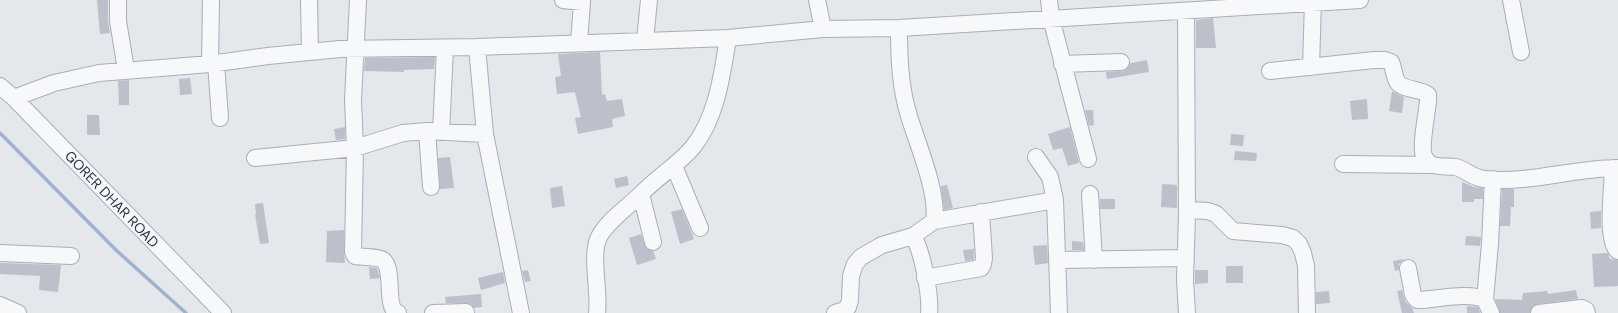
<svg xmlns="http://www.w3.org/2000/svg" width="1618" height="313" font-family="'DM Sans',sans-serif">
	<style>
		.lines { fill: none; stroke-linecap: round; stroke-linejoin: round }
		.stream { stroke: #9fb4cc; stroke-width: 3.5 }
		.building { fill: #bbc0ca }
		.minor-casing { stroke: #a9aeb7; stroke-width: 18 }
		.minor { stroke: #f7f8fa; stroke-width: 16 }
		.labels { text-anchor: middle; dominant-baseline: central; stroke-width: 3; stroke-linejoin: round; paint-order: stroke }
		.street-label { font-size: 14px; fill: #2b3445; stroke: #f4f6f9 }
	</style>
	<rect width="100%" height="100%" fill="#e4e7ec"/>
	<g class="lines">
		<path class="stream" d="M 0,133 L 117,251 L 186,313"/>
	</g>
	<path class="building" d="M 97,0 L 108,0 L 108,21 L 110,33 L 100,34 Z
		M 1213,18 L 1216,48 L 1196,48 L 1196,20 Z
		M 600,52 L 602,95 L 605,94 L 607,101 L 622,99 L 625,116 L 612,119 L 613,127 L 578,134 L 575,118 L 581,117 L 575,92 L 557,94 L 555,77 L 561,76 L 558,54 Z
		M 435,57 L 434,69 L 404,70 L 404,72 L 364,71 L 365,58 Z
		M 1147,60 L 1149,72 L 1107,79 L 1106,72 L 1122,71 L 1126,70 L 1131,63 Z
		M 190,78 L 192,94 L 180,95 L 179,79 Z
		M 129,80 L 129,105 L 119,105 L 118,81 Z
		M 1392,91 L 1404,97 L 1402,113 L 1389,111 Z
		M 1367,99 L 1368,119 L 1352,120 L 1350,101 Z
		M 1085,110 L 1093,110 L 1094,125 L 1089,126 Z
		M 87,115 L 99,115 L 100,135 L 87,135 Z
		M 345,127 L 345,139 L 336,140 L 334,129 Z
		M 1070,127 L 1079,163 L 1068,166 L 1062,148 L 1053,150 L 1048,134 Z
		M 1231,134 L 1244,135 L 1243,146 L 1230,145 Z
		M 1235,151 L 1257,153 L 1256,161 L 1234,160 Z
		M 450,157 L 454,188 L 440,189 L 438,158 Z
		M 627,176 L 629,185 L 616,188 L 614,179 Z
		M 1462,182 L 1474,187 L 1483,188 L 1483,199 L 1474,199 L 1474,202 L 1462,202 Z
		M 1162,184 L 1177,185 L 1177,208 L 1161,207 Z
		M 947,185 L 953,208 L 944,210 L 941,186 Z
		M 562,186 L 565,206 L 552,208 L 550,188 Z
		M 1502,189 L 1514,189 L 1514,207 L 1511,207 L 1510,226 L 1500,226 Z
		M 1100,199 L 1115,199 L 1115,209 L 1100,209 Z
		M 263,203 L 269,243 L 260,244 L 255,214 L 256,214 L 255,204 Z
		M 682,209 L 694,239 L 680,244 L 671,212 Z
		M 1601,211 L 1601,228 L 1591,229 L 1590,212 Z
		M 344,230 L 344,252 L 345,263 L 326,262 L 327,231 Z
		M 641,234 L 646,248 L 653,251 L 656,259 L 637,265 L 629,238 Z
		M 1466,236 L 1481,237 L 1480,246 L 1465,245 Z
		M 1072,241 L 1083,242 L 1084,250 L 1072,250 Z
		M 1047,245 L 1048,263 L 1035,265 L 1033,246 Z
		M 974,249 L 974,260 L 965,261 L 963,250 Z
		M 1608,253 L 1610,259 L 1618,260 L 1618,286 L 1594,287 L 1592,254 Z
		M 1404,259 L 1399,264 L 1399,270 L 1395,271 L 1393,261 Z
		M 0,263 L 61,265 L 58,292 L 39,290 L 40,276 L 0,274 Z
		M 1226,266 L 1243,266 L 1243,283 L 1226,283 Z
		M 369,267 L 377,268 L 380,278 L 370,279 Z
		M 528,270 L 531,281 L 525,282 L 522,271 Z
		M 1195,270 L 1208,270 L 1208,283 L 1195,284 Z
		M 503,272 L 505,283 L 481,290 L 478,278 Z
		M 1402,290 L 1405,301 L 1412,308 L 1414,313 L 1402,313 L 1397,291 Z
		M 1576,290 L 1578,299 L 1538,304 L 1533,306 L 1530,313 L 1500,313 L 1495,299 L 1522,300 L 1523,293 L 1547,291 L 1548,294 Z
		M 1329,291 L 1330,303 L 1316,304 L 1316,292 Z
		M 481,294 L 482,307 L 474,308 L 471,304 L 466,303 L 446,303 L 445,297 Z
		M 1467,306 L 1478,307 L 1480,313 L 1467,313 Z"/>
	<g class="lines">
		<g class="minor-casing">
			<path id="minor" d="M 118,0 L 118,21 L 126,70
				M 309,0 L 310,52
				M 358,0 L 353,100 L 355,148 L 353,252 L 355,256 C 362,257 379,257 383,260 C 395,270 384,308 398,313
				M 563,0 L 582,2 L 579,43
				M 817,0 L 823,29
				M 1049,0 L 1051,18 L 1088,159
				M 1511,0 L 1521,52
				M 1186,11 L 1187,216 L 1185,280 L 1187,313
				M 645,40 L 649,0
				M 477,47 L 485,134 L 521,313
				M 216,63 L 220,118
				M 210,64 L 211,0
				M 1062,64 L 1121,62
				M 1311,67 L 1313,0
				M 1270,71 L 1374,60 L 1385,60 L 1391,62 C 1394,68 1394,78 1398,83 C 1406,91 1420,88 1428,95 L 1428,101 C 1427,113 1420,147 1424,156 C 1429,170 1445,165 1456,167 C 1466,170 1473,178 1484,179 C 1529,184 1573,168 1618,168
				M 0,86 L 14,98 L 223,313
				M 14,98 L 54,83 L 99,73 L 210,64 L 268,56 L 340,49 L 477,47 L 728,38 L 823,29 L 899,28 L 1360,0
				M 427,131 L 431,187
				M 441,132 L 445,48
				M 1036,157 L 1050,177 L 1055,200 L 1059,313
				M 255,158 L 355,148 L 403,133 L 427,131 L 485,134
				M 1343,164 L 1432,165
				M 674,166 L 700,228
				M 1613,168 C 1613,185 1605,241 1618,251
				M 641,194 L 653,242
				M 1090,194 L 1094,260
				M 1187,210 L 1208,211 L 1216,214 L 1233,231 L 1282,235 L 1293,238 L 1299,244 L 1303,253 L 1306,266 L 1307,313
				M 934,221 L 1055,200
				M 913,236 C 922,250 931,296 929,313
				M 0,253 L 71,256
				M 1058,260 L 1185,258
				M 1408,268 L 1413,295 L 1417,300 C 1435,300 1470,291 1485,300 L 1491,313
				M 925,278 L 981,268 L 983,264 L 984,258 L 981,212
				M 1485,300 L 1490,244 L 1493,179
				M 0,305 L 18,313
				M 433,313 L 466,312
				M 597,313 C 600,292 590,255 599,237 C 607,221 628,207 641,194 C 657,177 678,165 693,147 C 717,117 722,75 728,38
				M 835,313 L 844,310 L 848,307 L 850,300 L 851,276 L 855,264 L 861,257 L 882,245 L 913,236 L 934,221 C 939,194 917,143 909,116 C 900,87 899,58 899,28
				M 1539,313 L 1582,308 L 1586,310 L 1587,313"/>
		</g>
		<use href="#minor" class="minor"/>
	</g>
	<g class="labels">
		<g class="street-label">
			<text transform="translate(112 199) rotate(46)">GORER DHAR ROAD</text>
		</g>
	</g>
</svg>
